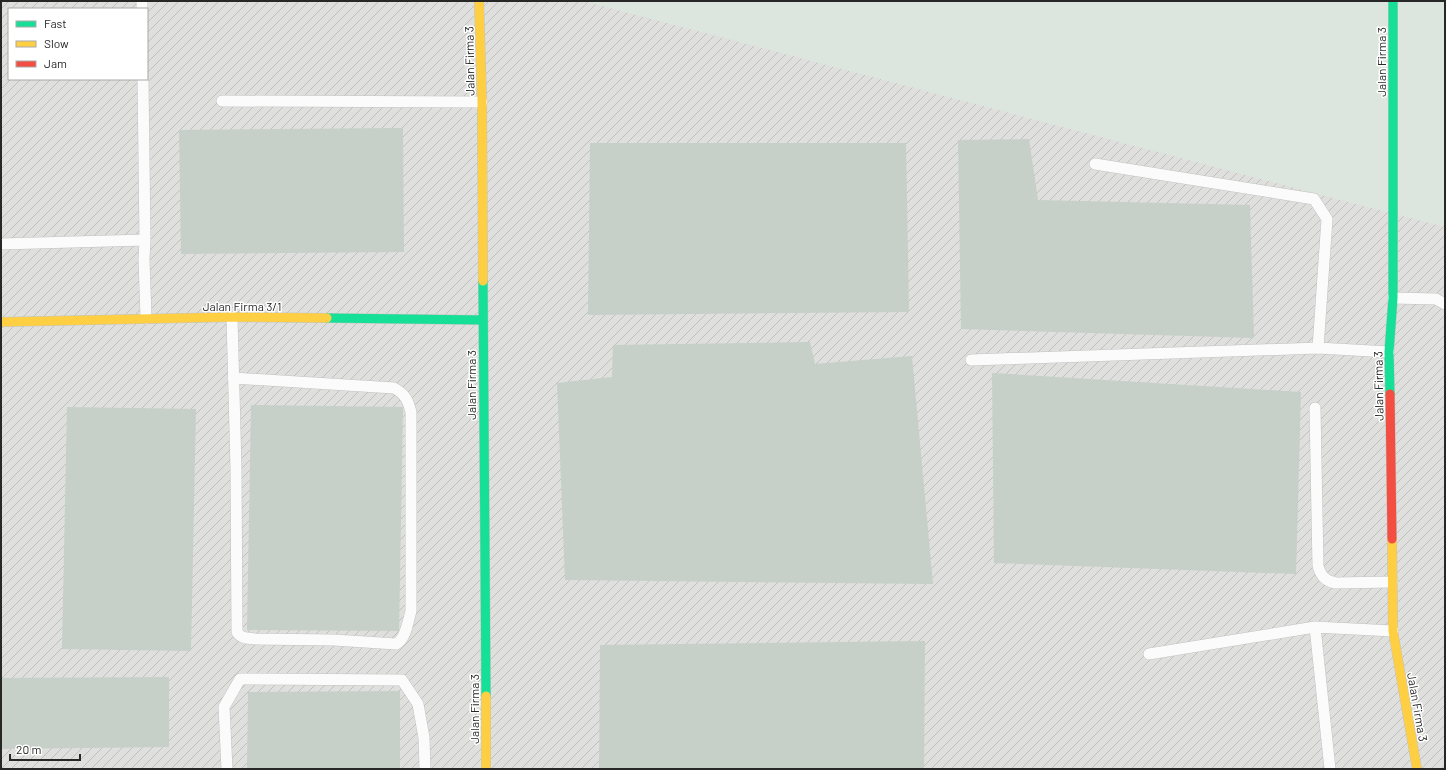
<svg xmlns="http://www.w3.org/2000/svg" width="1446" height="770" font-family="Barlow,sans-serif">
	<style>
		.industrial { fill: url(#industrial-furrows); fill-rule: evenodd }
		.building { fill: #c7cfc9 }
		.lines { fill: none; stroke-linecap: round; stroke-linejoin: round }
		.lane-casing { stroke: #c2c4c2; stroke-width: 12 }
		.fast-casing { stroke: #c2c4c2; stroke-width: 10 }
		.slow-casing { stroke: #c2c4c2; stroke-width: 10 }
		.jam-casing { stroke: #c2c4c2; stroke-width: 10 }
		.lane { stroke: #fafbfa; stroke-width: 11 }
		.fast { stroke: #16e098; stroke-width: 9 }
		.slow { stroke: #ffcf43; stroke-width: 9 }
		.jam { stroke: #f24e42; stroke-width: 9 }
		.labels { text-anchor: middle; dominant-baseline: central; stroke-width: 3; stroke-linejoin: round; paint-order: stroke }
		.street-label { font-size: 12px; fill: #272727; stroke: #fff }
	</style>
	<defs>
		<pattern id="industrial-furrows" width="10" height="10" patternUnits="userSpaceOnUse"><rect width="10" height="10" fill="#dfdfdd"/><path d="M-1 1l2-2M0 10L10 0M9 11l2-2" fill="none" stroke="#bfbfbe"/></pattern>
	</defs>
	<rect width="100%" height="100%" fill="#dce6de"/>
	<path class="industrial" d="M 1,1 L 583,1 L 1344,201 L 1445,227 L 1445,769 L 1,769 ZM 9,9 L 147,9 L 147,79 L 9,79 Z"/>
	<path class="building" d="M 403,128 L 404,252 L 181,254 L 179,130 Z
		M 1029,139 L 1038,200 L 1250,205 L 1254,338 L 961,329 L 958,140 Z
		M 590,143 L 906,143 L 909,312 L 588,315 Z
		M 810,342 L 815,364 L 912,356 L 933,584 L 565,580 L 557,383 L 612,377 L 613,345 Z
		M 992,373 L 1301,392 L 1296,574 L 994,563 Z
		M 251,405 L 403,407 L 399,631 L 247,630 Z
		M 67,407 L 196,409 L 191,651 L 62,649 Z
		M 925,641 L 924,769 L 599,769 L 600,645 Z
		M 169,677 L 169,747 L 1,749 L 1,678 Z
		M 400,691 L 400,769 L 247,769 L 248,692 Z"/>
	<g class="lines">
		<g class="lane-casing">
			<path id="lane" d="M 142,1 L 142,9
				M 143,79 L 145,240 L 144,259 L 146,318
				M 222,101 L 482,102
				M 1095,164 L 1314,199 L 1327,219 L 1318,348
				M 1,244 L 145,240
				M 1393,298 L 1436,299 L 1445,304
				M 232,317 L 236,469 L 237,632 C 241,639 248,638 255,639 L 334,640 L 396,644 C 406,639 408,621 411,611 L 411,412 C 408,400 405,394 394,388 L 233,378
				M 971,360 L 1318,348 L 1389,352
				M 1315,408 L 1318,566 C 1321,576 1325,581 1336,583 L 1392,582
				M 1315,627 L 1330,769
				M 1149,654 L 1315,627 L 1393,631
				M 227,769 L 224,707 L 240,679 L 402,680 L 418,704 L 424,738 L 425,769"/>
		</g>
		<g class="fast-casing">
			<path id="fast" d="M 483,281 L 486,696
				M 327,318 L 483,320
				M 1390,394 L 1389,352 L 1393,298 L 1393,1"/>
		</g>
		<g class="slow-casing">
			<path id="slow" d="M 479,1 L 482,102 L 483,281
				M 1,322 L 232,317 L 327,318
				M 1392,539 L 1393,631 L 1417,769
				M 486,696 L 486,769"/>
		</g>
		<g class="jam-casing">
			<path id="jam" d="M 1390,394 L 1392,539"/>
		</g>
		<use href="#lane" class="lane"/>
		<use href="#fast" class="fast"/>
		<use href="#slow" class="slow"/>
		<use href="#jam" class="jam"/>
	</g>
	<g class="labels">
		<g class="street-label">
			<text transform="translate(469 61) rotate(-91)">Jalan Firma 3</text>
			<text transform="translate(1381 62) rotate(-90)">Jalan Firma 3</text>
			<text x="242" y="306">Jalan Firma 3/1</text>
			<text transform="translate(471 385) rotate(-90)">Jalan Firma 3</text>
			<text transform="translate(1378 386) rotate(-91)">Jalan Firma 3</text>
			<text transform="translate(1418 707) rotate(80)">Jalan Firma 3</text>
			<text transform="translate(474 709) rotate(-90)">Jalan Firma 3</text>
		</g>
	</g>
	<rect width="1446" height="770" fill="none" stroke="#272727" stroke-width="4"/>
	<rect x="8" y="8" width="140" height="72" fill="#ffffff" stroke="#a9a9a9"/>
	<rect x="16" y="21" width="20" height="6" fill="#16e098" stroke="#a9a9a9"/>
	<text x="44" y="28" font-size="12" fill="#272727">Fast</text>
	<rect x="16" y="41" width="20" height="6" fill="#ffcf43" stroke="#a9a9a9"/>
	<text x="44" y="48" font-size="12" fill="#272727">Slow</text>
	<rect x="16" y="61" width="20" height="6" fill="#f24e42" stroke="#a9a9a9"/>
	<text x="44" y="68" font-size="12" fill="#272727">Jam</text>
	<path d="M10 754v6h70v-6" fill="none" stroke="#272727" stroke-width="2"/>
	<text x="16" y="754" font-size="12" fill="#272727" stroke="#ffffff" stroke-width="3" paint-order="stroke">20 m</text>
</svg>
